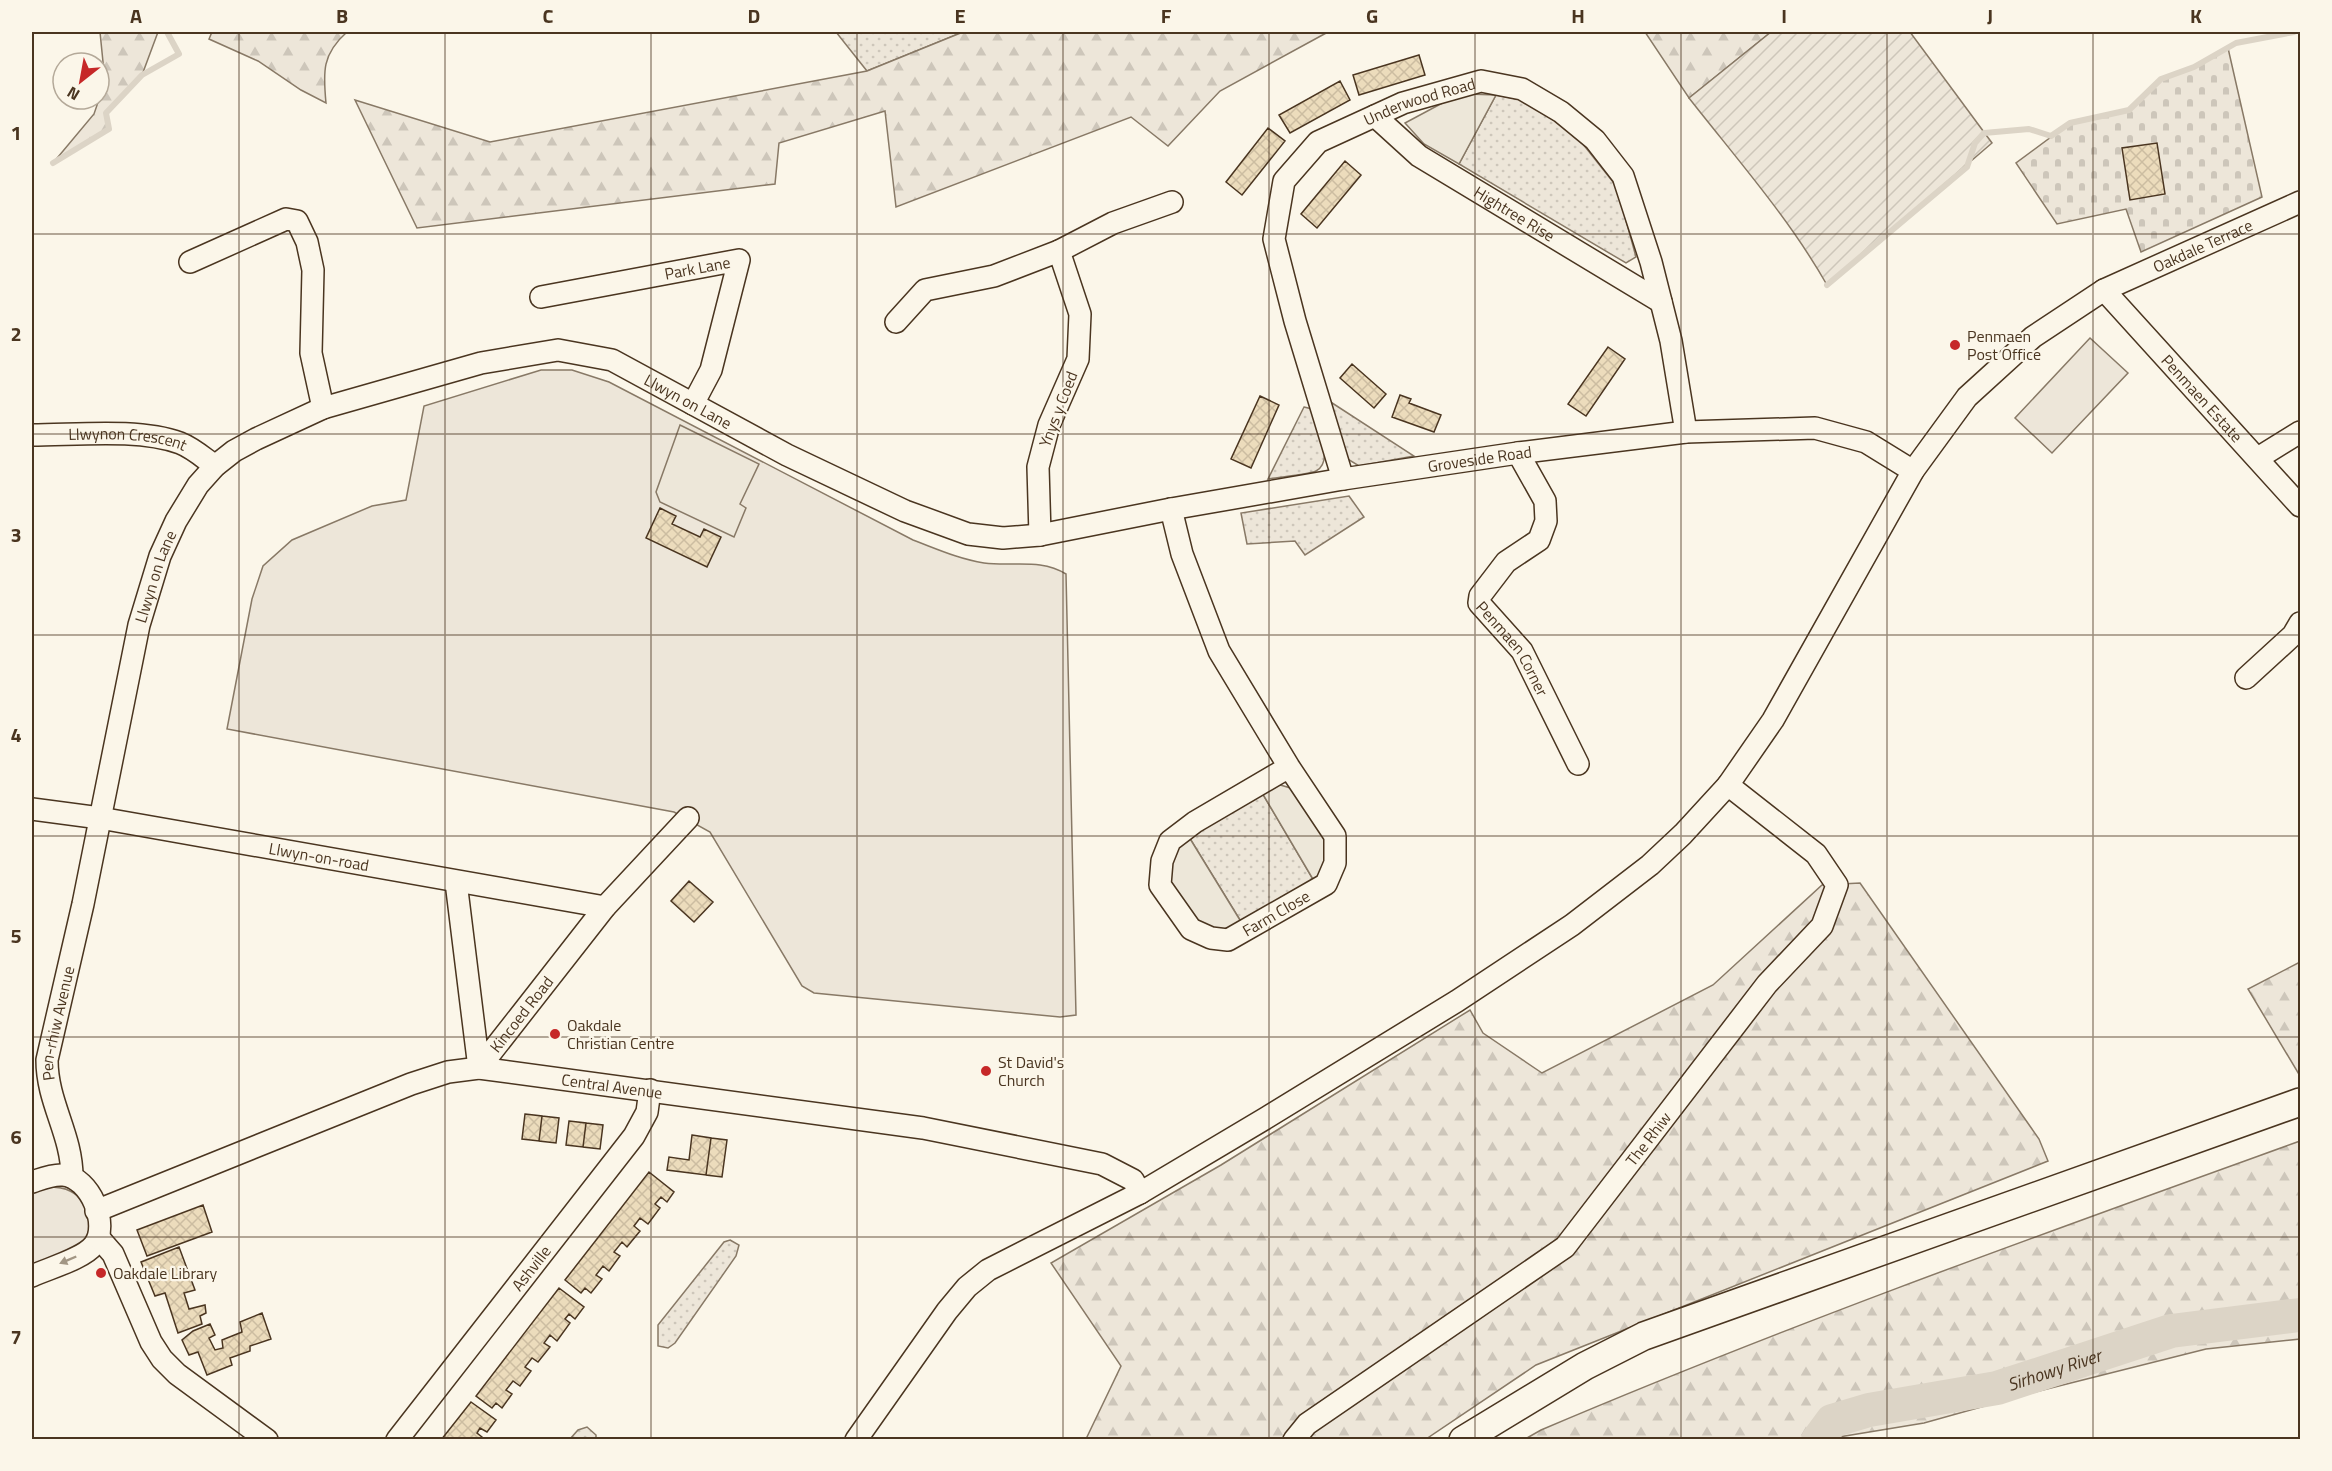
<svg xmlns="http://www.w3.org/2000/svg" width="2332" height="1471" font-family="'Titillium Web',sans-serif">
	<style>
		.grass { fill: url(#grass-dots); stroke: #887966; stroke-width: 1.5 }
		.forest { fill: url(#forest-firs); stroke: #887966; stroke-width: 1.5 }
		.cemetery { fill: url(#cemetery-stones); stroke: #887966; stroke-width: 1.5 }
		.park { fill: #ede6d9; stroke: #887966; stroke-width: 1.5 }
		.garden { fill: url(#garden-furrows); stroke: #887966; stroke-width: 1.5 }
		.parking { fill: #ede7d9; stroke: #887966; stroke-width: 1.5 }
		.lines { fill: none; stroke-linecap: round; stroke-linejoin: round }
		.stream { stroke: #dcd4c6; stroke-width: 6 }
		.river { stroke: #dcd4c6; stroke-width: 34 }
		.building { fill: url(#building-cross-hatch); stroke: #4a3520; stroke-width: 1.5 }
		.minor-casing { stroke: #4a3520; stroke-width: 24 }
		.major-casing { stroke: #4a3520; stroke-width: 30 }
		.minor { stroke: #fbf6e9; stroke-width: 21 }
		.major { stroke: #fbf6e9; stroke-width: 27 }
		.oneway { fill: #a29684 }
		.grid { fill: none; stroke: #4a3520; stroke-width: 1.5; stroke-opacity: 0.55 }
		.poi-dot { fill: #c62828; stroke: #fbf6e9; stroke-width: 2 }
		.labels { text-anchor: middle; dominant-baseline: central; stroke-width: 4.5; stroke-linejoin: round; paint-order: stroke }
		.street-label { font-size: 16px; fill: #4a3520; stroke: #fbf6e9 }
		.poi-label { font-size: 16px; fill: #4a3520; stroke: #fbf6e9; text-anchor: start }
		.water-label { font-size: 18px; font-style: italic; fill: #4a3520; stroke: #fbf6e9 }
		.neatline { fill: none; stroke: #4a3520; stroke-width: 2 }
		.grid-label { font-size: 20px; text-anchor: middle; font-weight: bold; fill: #4a3520 }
	</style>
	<defs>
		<pattern id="grass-dots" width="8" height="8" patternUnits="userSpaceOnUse" patternTransform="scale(1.5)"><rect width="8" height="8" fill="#ede6d9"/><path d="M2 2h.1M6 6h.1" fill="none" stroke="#cdc6ba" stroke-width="1.8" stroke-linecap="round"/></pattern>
		<pattern id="forest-firs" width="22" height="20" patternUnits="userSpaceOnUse" patternTransform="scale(1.5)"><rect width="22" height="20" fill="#ede6d9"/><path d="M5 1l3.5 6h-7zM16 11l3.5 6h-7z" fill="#cdc6ba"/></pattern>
		<pattern id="cemetery-stones" width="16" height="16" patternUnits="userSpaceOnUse" patternTransform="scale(1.5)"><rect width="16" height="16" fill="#ede6d9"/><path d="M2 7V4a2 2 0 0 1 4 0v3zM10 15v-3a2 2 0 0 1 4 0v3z" fill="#cdc6ba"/></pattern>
		<pattern id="garden-furrows" width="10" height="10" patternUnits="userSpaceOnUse" patternTransform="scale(1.5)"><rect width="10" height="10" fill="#ede6d9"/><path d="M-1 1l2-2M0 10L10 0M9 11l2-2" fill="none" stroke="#cdc6ba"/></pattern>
		<pattern id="building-cross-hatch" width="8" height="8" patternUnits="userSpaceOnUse" patternTransform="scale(1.5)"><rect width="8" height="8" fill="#ecdcbc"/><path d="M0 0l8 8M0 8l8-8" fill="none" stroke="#ccbda1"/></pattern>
	</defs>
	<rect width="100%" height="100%" fill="#fbf6e9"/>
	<path class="grass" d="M 836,32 L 963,32 L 867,71 Z
		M 1496,95 L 1527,101 L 1571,129 L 1617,187 L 1636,257 L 1626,263 L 1459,164 Z
		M 1326,399 L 1414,456 L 1359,466 L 1346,458 Z
		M 1304,407 L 1312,409 C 1317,424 1335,461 1316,471 C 1308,475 1279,477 1268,479 Z
		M 1349,496 L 1364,517 L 1305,555 L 1295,541 L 1247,544 L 1241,513 Z
		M 1261,791 L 1314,881 L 1243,925 L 1189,837 Z
		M 730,1240 L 739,1245 L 736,1256 L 675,1343 L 668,1348 L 658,1346 L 658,1325 L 724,1242 Z
		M 587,1427 L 596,1435 L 596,1439 L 570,1439 L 578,1430 Z"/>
	<path class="forest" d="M 100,32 L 158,32 L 142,75 L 106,113 L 109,129 L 53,163 L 94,114 L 105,82 Z
		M 212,32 L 347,32 C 322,54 323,72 326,103 L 301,90 L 258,61 L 209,39 Z
		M 963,32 L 1328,32 L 1220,91 L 1168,146 L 1131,117 L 896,207 L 885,111 L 779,143 L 775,184 L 417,228 L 355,100 L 490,142 L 867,71 Z
		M 1645,32 L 1771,32 L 1689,98 Z
		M 1860,883 L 2039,1139 L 2048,1161 L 1536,1365 L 1426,1439 L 1086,1439 L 1121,1366 L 1051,1263 L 1221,1165 L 1470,1010 L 1483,1033 L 1542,1073 L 1713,985 L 1822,885 Z
		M 2300,962 L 2300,1076 L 2248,989 Z
		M 2300,1141 L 2300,1339 L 2206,1349 L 2035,1392 L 1924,1423 L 1839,1437 L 1835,1439 L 1525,1439 L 1541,1430 C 1790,1324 2045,1233 2300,1141 Z"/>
	<path class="cemetery" d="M 2228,48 L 2262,197 L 2141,252 L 2126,209 L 2057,224 L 2016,163 L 2070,123 L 2129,110 L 2161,79 L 2194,67 Z"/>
	<path class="park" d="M 2090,338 L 2128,373 L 2052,453 L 2015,418 Z
		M 541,370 L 572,370 L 609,382 L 913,540 C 937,549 959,559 984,563 C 1013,567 1040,558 1066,574 L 1076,1015 L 1060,1017 L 814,993 L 802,986 L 710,832 L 674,812 L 227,729 L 252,599 L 263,566 L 292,540 L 372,506 L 406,500 L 424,406 Z
		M 47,1187 C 55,1187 63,1187 70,1191 C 88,1199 97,1227 82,1242 C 71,1254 47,1260 32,1266 L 32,1192 Z"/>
	<path class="garden" d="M 1771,32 L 1910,32 L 1992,143 L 1827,285 C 1789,218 1736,158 1689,98 Z"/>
	<path class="parking" d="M 1468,94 L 1496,95 L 1459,164 L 1424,144 L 1405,123 L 1448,100 Z
		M 680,425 L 759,464 L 740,504 L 746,508 L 734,537 L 660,502 L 656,492 Z
		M 1277,784 L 1297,790 L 1327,840 L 1323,870 L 1314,881 L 1261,791 Z
		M 1189,837 L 1243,925 L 1225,932 L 1193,923 L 1168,883 L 1176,847 Z"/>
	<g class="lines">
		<path class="stream" d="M 53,163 L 109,129 L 106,113 L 142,75 L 179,54 L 167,32
			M 1827,285 L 1967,167 L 1975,143 L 1984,133 L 2029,129 L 2051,136 L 2070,123 L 2129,110 L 2161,79 L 2194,67 L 2236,43 L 2294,32"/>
		<path class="river" id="s1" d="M 1818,1440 L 1832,1421 L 1869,1410 L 1997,1388 L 2171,1331 L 2300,1315"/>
	</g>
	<path class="building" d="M 1419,55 L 1425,75 L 1359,95 L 1353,75 Z
		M 1340,81 L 1350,100 L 1290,133 L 1279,115 Z
		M 1268,128 L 1285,141 L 1242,195 L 1226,182 Z
		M 2157,143 L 2165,194 L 2130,200 L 2122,148 Z
		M 1345,161 L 1361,175 L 1317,228 L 1301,214 Z
		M 1608,347 L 1625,359 L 1586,416 L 1568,404 Z
		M 1352,364 L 1386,394 L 1374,408 L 1340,378 Z
		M 1400,395 L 1411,399 L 1409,403 L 1441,415 L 1434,432 L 1392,417 Z
		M 1260,396 L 1279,405 L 1251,468 L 1231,459 Z
		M 660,508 L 676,516 L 672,524 L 700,537 L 704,529 L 721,537 L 707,567 L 646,538 Z
		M 689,881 L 713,902 L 694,922 L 671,901 Z
		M 525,1114 L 542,1116 L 539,1141 L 522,1139 Z
		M 542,1116 L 559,1118 L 556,1143 L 539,1141 Z
		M 569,1121 L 586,1123 L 583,1147 L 566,1145 Z
		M 586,1123 L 603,1125 L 600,1149 L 583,1147 Z
		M 692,1135 L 711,1138 L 706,1175 L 667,1170 L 669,1157 L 689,1160 Z
		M 711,1138 L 727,1140 L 722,1177 L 706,1175 Z
		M 649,1172 L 674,1192 L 667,1202 L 661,1197 L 655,1204 L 660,1208 L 648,1224 L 640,1218 L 634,1226 L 640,1231 L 627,1247 L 622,1242 L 614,1252 L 620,1256 L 609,1271 L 603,1266 L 596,1275 L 602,1279 L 591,1293 L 585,1288 L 581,1293 L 565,1280 Z
		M 203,1205 L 212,1232 L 147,1256 L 137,1230 Z
		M 179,1247 L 195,1290 L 184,1293 L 189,1309 L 205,1305 L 206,1313 L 200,1316 L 202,1324 L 178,1333 L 165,1293 L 155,1296 L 141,1262 Z
		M 559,1288 L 584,1307 L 575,1319 L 569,1314 L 565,1319 L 570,1323 L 557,1341 L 550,1335 L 544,1343 L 550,1347 L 538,1362 L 532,1358 L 525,1367 L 531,1371 L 520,1386 L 513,1381 L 506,1390 L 512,1394 L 502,1408 L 496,1403 L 492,1408 L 476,1396 Z
		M 262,1313 L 271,1339 L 250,1346 L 250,1351 L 230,1358 L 232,1365 L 207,1375 L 198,1352 L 189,1355 L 182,1340 L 193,1331 L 210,1324 L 215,1335 L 209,1338 L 215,1350 L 223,1348 L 222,1340 L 242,1332 L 240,1322 Z
		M 471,1402 L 496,1420 L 487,1432 L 480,1428 L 477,1433 L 482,1437 L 479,1440 L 441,1440 Z"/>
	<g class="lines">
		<g class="minor-casing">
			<g id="minor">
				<path id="s2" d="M 1375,116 L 1419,156 L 1661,302"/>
				<path d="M 1059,251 L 1113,223 L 1172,202"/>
				<path d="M 190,262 L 286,219 L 297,221 L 307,242 L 313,270 L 311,353 L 323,408"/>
				<path id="s3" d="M 2104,290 L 2300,506"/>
				<path id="s4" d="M 541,297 L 739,260 L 711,370 L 693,404"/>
				<path d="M 896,322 L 925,290 L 994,276 L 1059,251 L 1080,314 L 1078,359 L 1049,425 L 1038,467 L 1040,535"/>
				<path id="s5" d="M 32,435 C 76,435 139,428 180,443 C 193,448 204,458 215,466"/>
				<path id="s6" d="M 1518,453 L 1545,501 L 1546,521 L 1539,540 L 1506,562 L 1480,596 L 1479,603 L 1522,651 L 1578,764"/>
				<path d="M 2258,458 L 2300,432"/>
				<path id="s7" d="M 1343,479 L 1295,321 L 1274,239 L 1284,181 L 1318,142 L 1403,103 L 1481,81 L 1522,89 L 1561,112 L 1595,140 L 1623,176 L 1651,262 L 1671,341 L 1686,432"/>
				<path d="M 1171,509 L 1182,554 L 1219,651 L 1289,767 L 1335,836 L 1335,863 L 1326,884 L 1228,940 L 1211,938 L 1191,929 L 1160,885 L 1162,861 L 1170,841 L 1195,822 L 1289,767"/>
				<path d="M 2246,678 L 2293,635 L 2300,623"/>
				<path id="s8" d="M 32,809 L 100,818 L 605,907"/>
				<path id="s9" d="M 456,882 L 479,1068 L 605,907 L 688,818"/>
				<path id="s10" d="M 72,1177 C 72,1134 47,1103 47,1060 L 83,904 L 139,625 L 160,556 L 176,521 L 198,485 L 215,466 L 234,451 L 256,439 L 323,408 L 481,363 L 558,350 L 612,360 L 787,455 L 905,511 L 968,534 L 1003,538 L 1040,535 L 1171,509 L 1343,479 L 1518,453 L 1686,432 L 1815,428 L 1866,442 L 1913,471"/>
				<path d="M 32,1182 C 41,1179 53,1174 63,1175 C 90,1177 110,1225 94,1245 C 83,1259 49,1268 32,1276"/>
				<path id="s11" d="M 96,1211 L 411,1084 L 448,1072 L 479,1068 L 923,1128 L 1102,1164 L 1133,1180 L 1140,1193"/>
				<path d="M 99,1238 L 113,1254 L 151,1342 L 162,1359 L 177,1374 L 267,1440"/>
				<path id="s12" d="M 397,1440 L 634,1136 L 647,1112 L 650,1090"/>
				<path id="s13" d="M 856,1440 L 947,1311 L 967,1287 L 988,1270 L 1140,1193 L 1266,1118 L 1457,1001 L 1572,925 L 1650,865 L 1683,834 L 1728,785 L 1773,720 L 1913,471 L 1967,397 L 2033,337 L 2104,290 L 2300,202"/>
				<path id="s14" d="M 1294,1440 L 1307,1424 L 1565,1247 L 1767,984 L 1822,926 L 1837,885 L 1816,854 L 1728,785"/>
			</g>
		</g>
		<g class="major-casing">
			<path id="major" d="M 1463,1440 L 1585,1366 L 1644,1336 L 2300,1102"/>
		</g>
		<use href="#minor" class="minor"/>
		<use href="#major" class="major"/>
	</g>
	<defs><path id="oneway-solid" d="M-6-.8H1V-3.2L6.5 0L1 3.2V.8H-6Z" transform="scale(1.5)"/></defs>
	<use class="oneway" href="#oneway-solid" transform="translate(68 1260) rotate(157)"/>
	<path class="grid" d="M 239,32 L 239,1440M 445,32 L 445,1440M 651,32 L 651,1440M 857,32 L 857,1440M 1063,32 L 1063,1440M 1269,32 L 1269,1440M 1475,32 L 1475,1440M 1681,32 L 1681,1440M 1887,32 L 1887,1440M 2093,32 L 2093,1440M 32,234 L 2300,234M 32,434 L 2300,434M 32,635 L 2300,635M 32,836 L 2300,836M 32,1037 L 2300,1037M 32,1237 L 2300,1237"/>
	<g class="poi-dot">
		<circle cx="1955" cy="345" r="6"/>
		<circle cx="555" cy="1034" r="6"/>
		<circle cx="986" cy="1071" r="6"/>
		<circle cx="101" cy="1273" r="6"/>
	</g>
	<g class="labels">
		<g class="street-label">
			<text stroke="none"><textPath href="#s7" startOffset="470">Underwood Road</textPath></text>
			<text stroke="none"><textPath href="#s2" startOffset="171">Hightree Rise</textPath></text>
			<text stroke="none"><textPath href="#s13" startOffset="1844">Oakdale Terrace</textPath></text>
			<text stroke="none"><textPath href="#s4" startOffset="159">Park Lane</textPath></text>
			<text stroke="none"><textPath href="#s3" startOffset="146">Penmaen Estate</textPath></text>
			<text stroke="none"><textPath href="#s10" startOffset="1250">Llwyn on Lane</textPath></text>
			<text transform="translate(1058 409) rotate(-69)">Ynys y Coed</text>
			<text stroke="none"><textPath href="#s5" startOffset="96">Llwynon Crescent</textPath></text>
			<text stroke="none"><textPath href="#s10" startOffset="2079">Groveside Road</textPath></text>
			<text stroke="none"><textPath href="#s10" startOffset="616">Llwyn on Lane</textPath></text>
			<text stroke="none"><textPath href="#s6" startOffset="242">Penmaen Corner</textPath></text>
			<text stroke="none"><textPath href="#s8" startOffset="291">Llwyn-on-road</textPath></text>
			<text transform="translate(1276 913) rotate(-30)">Farm Close</text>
			<text stroke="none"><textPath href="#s9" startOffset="256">Kincoed Road</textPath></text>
			<text stroke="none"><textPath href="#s10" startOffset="158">Pen-rhiw Avenue</textPath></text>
			<text stroke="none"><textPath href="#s11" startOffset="544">Central Avenue</textPath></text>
			<text stroke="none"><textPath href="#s14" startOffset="470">The Rhiw</textPath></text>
			<text stroke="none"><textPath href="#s12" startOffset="218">Ashville</textPath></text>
		</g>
		<g class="poi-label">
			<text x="1967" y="336">Penmaen<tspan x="1967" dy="18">Post Office</tspan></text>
			<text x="567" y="1025">Oakdale<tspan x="567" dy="18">Christian Centre</tspan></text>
			<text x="998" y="1062">St David's<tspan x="998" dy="18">Church</tspan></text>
			<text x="113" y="1273">Oakdale Library</text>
		</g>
		<g class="water-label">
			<text stroke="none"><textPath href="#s1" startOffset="252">Sirhowy River</textPath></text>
		</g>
	</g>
	<rect width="2332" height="1471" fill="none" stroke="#fbf6e9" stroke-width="66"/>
	<g transform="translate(81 81) rotate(211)"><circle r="28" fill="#fbf6e9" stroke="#b4a999" stroke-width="1.5"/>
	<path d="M0-4.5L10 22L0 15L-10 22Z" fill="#c62828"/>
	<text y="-9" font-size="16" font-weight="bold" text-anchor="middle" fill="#4a3520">N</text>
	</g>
	<rect x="33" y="33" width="2266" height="1405" class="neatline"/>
	<g class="grid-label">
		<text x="136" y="23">A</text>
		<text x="342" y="23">B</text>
		<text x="548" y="23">C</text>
		<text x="754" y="23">D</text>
		<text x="960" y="23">E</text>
		<text x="1166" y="23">F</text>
		<text x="1372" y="23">G</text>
		<text x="1578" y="23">H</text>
		<text x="1784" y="23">I</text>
		<text x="1990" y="23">J</text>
		<text x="2196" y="23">K</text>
		<text x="16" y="140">1</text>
		<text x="16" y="341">2</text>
		<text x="16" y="542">3</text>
		<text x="16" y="742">4</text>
		<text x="16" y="943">5</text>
		<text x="16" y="1144">6</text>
		<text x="16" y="1344">7</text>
	</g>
</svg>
